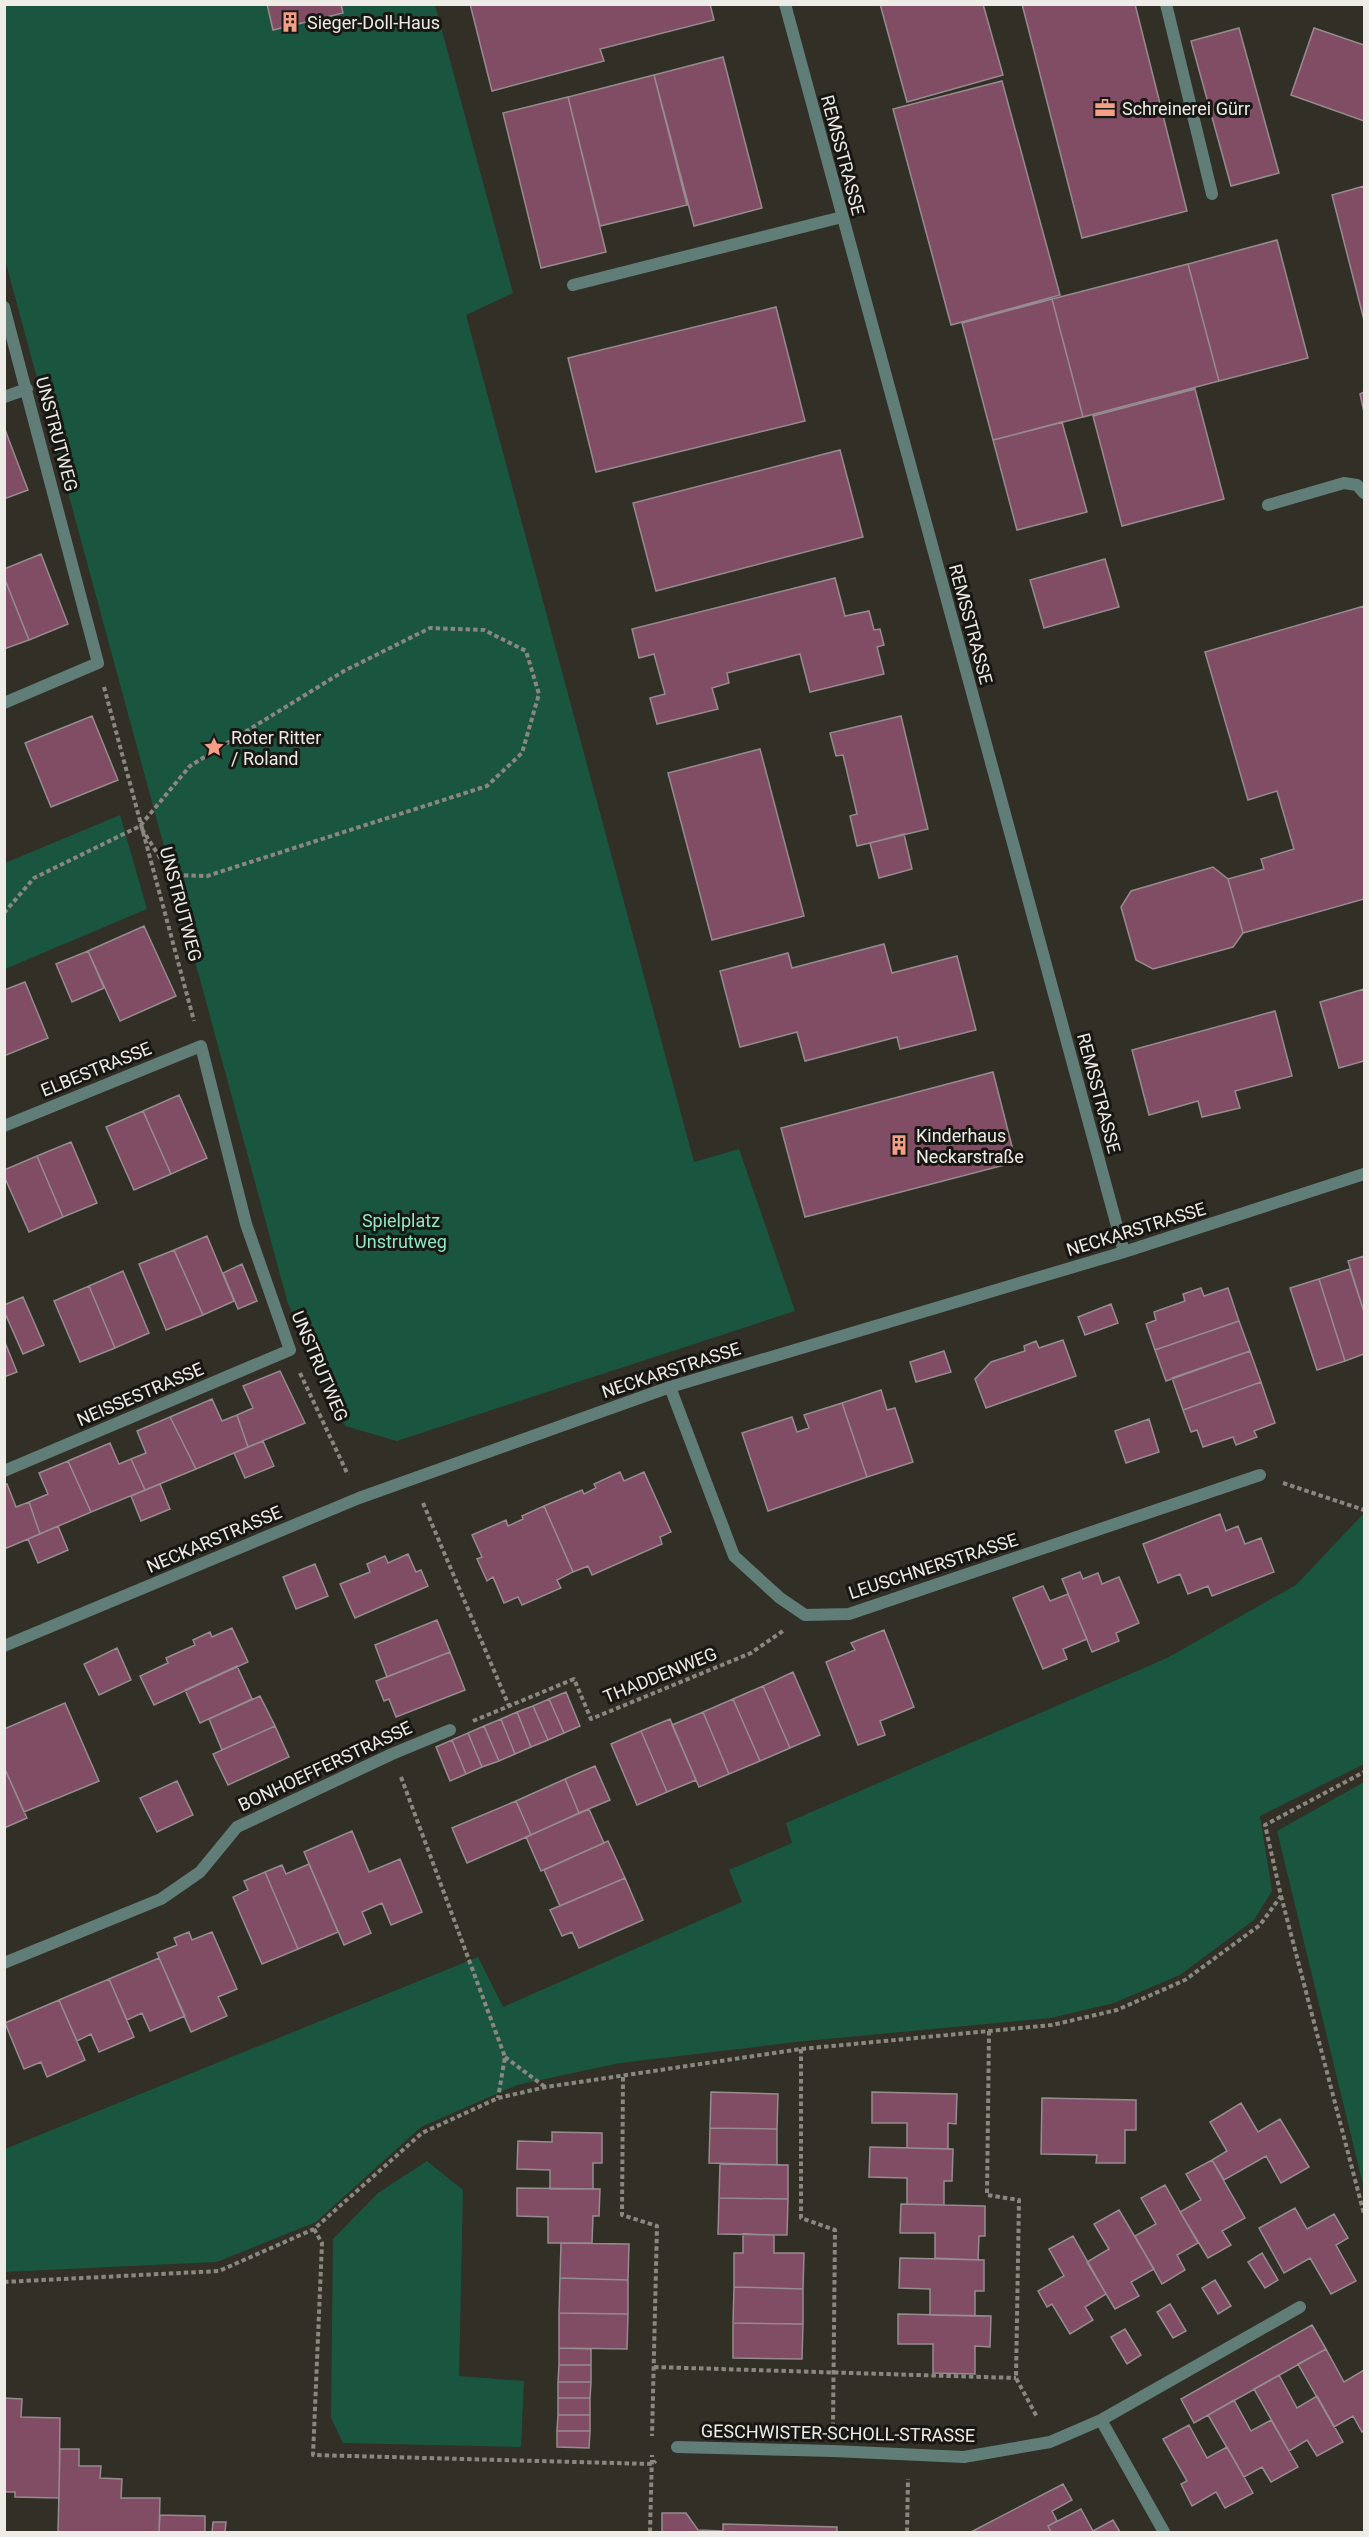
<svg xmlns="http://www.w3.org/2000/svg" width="1369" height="2537" font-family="Roboto,sans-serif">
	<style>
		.green { fill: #1a553f }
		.building { fill: #814d64; stroke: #968b8f; stroke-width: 1.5 }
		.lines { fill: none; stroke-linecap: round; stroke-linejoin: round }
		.path { stroke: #898780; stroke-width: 4; stroke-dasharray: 4.5 3; stroke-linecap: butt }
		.service { stroke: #607d78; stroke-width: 12 }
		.minor { stroke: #607d78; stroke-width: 12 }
		.labels { text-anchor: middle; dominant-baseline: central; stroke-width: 6; stroke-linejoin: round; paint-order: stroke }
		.poi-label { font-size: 18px; fill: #eeece7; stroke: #181713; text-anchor: start }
		.street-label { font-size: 18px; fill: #eeece7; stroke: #181713 }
		.park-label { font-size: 18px; fill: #8deac2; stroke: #181713 }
	</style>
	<rect width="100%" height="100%" fill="#312f26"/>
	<path class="green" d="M 4,5 L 435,5 L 513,293 L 466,315 L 694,1162 L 739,1149 L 795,1311 L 397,1441 L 345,1426 L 288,1304 L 5,260 Z
		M 120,815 L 147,909 L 5,969 L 5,863 Z
		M 1364,1513 L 1364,1764 L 1260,1816 L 1272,1891 L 1254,1920 L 1180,1975 L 1114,2003 L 1051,2018 L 805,2041 L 620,2063 L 517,2085 L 421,2127 L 316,2222 L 217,2262 L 5,2272 L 5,2149 L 478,1957 L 503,2007 L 742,1902 L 729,1870 L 792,1843 L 786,1823 L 1167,1658 L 1296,1585 Z
		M 1364,1782 L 1364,2189 L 1277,1831 Z
		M 427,2161 L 463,2190 L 459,2376 L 524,2381 L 521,2447 L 343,2443 L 331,2418 L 333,2239 L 378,2193 Z"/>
	<path class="building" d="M 267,4 L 341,4 L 343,13 L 273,30 Z
		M 470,4 L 710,4 L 714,20 L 600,49 L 604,61 L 492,91 Z
		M 880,4 L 983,4 L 1003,75 L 907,102 Z
		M 1022,4 L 1135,4 L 1187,211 L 1082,238 Z
		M 1239,28 L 1279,173 L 1231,186 L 1191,41 Z
		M 1314,28 L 1364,45 L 1364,121 L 1291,95 Z
		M 723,57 L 762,208 L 694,226 L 654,75 Z
		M 654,75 L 687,205 L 600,226 L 568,97 Z
		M 1002,81 L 1060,295 L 951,325 L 893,109 Z
		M 568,97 L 606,252 L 541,268 L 503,113 Z
		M 1364,186 L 1364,320 L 1332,195 Z
		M 1277,240 L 1308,358 L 1219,381 L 1188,264 Z
		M 1188,264 L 1219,381 L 1083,417 L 1052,299 Z
		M 1052,299 L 1083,417 L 993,440 L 962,323 Z
		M 776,307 L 805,421 L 596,472 L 568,358 Z
		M 1195,389 L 1224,499 L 1122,526 L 1093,416 Z
		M 1364,392 L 1364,412 L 1360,394 Z
		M 1062,422 L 1087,512 L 1017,530 L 993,440 Z
		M 4,427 L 28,490 L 4,499 Z
		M 840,450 L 863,537 L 656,591 L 633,503 Z
		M 41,554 L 68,624 L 29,640 L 4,577 L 4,569 Z
		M 1105,559 L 1119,607 L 1044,628 L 1030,580 Z
		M 4,577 L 29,640 L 4,649 Z
		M 835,578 L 845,616 L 869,611 L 874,630 L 880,629 L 884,645 L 877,647 L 884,674 L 810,692 L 800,654 L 727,673 L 729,683 L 712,688 L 718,709 L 657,724 L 650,698 L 665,694 L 654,654 L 639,658 L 632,629 Z
		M 1364,606 L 1364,899 L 1243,933 L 1228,879 L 1264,869 L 1261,859 L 1294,849 L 1277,791 L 1248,800 L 1205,652 Z
		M 92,716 L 118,780 L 51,807 L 25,743 Z
		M 901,716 L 928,829 L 857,846 L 850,816 L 857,814 L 843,755 L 836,756 L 830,733 Z
		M 760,749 L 804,916 L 712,940 L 668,773 Z
		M 904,834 L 912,869 L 879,878 L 870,843 Z
		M 1213,867 L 1228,879 L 1243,933 L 1233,947 L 1153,969 L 1136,960 L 1121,907 L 1131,891 Z
		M 144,926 L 176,996 L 120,1021 L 88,951 Z
		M 884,944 L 892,973 L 957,956 L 976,1030 L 900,1049 L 897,1037 L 805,1061 L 797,1032 L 740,1047 L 720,971 L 788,953 L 792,968 Z
		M 88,951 L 104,988 L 72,1002 L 56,964 Z
		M 25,982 L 48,1038 L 4,1056 L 4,990 Z
		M 1364,989 L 1364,1061 L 1339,1068 L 1320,1002 Z
		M 1275,1011 L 1292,1076 L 1235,1091 L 1240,1108 L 1202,1117 L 1198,1101 L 1149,1115 L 1132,1050 Z
		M 993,1072 L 1016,1162 L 805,1217 L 781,1128 Z
		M 179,1095 L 207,1158 L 171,1174 L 143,1111 Z
		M 143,1111 L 171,1174 L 134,1190 L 106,1127 Z
		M 71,1142 L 97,1203 L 63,1217 L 37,1156 Z
		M 37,1156 L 63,1217 L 29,1232 L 4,1176 L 4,1170 Z
		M 207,1236 L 234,1301 L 203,1315 L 174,1250 Z
		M 174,1250 L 203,1315 L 166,1330 L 139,1264 Z
		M 1364,1256 L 1364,1312 L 1348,1261 Z
		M 242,1264 L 257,1301 L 238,1309 L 223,1273 Z
		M 1350,1269 L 1364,1312 L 1364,1354 L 1345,1361 L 1319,1279 Z
		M 123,1271 L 149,1333 L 115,1348 L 89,1286 Z
		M 1319,1279 L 1345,1361 L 1317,1370 L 1290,1288 Z
		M 89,1286 L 115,1348 L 80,1362 L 54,1301 Z
		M 1201,1288 L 1204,1296 L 1228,1288 L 1239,1321 L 1155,1350 L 1146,1324 L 1156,1320 L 1154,1312 L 1185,1301 L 1183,1294 Z
		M 23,1297 L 44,1345 L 23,1354 L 4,1311 L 4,1305 Z
		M 1111,1304 L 1118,1323 L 1085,1335 L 1078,1317 Z
		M 1239,1321 L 1250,1351 L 1166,1381 L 1155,1350 Z
		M 4,1340 L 17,1372 L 4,1377 Z
		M 1063,1340 L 1076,1376 L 986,1408 L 975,1379 L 991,1362 L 1025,1351 L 1024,1346 L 1036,1341 L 1039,1348 Z
		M 944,1351 L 951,1372 L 916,1382 L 910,1362 Z
		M 1250,1351 L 1261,1382 L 1183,1410 L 1172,1378 Z
		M 280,1371 L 305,1423 L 248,1447 L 237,1415 L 253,1408 L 243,1386 Z
		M 1261,1382 L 1275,1423 L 1254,1431 L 1257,1437 L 1236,1445 L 1233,1437 L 1203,1447 L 1197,1430 L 1191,1432 L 1183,1410 Z
		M 881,1390 L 887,1410 L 895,1408 L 913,1462 L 867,1477 L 842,1403 Z
		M 212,1399 L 222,1421 L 237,1415 L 248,1447 L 196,1469 L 170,1417 Z
		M 842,1403 L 867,1477 L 768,1511 L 742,1433 L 792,1417 L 797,1432 L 809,1428 L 804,1415 Z
		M 170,1417 L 196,1469 L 145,1490 L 131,1459 L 146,1453 L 137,1431 Z
		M 1149,1419 L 1159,1452 L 1126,1463 L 1115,1431 Z
		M 263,1441 L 274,1466 L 245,1478 L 234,1453 Z
		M 110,1443 L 119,1464 L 131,1459 L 145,1490 L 91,1512 L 68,1461 Z
		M 68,1461 L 91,1512 L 40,1534 L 29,1502 L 48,1494 L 39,1473 Z
		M 620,1472 L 624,1481 L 644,1472 L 671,1532 L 660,1537 L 662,1544 L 592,1575 L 588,1566 L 573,1572 L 544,1506 L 582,1490 L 584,1494 L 596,1488 L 594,1484 Z
		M 7,1484 L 16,1507 L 29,1502 L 40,1534 L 4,1549 L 4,1485 Z
		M 160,1484 L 170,1509 L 141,1521 L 131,1496 Z
		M 544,1506 L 573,1572 L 557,1580 L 561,1588 L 522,1605 L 518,1597 L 504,1603 L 493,1577 L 487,1581 L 477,1559 L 482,1557 L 472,1535 L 506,1520 L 508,1526 L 523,1519 L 522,1516 Z
		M 1220,1514 L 1226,1531 L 1238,1526 L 1245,1544 L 1261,1538 L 1274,1572 L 1212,1596 L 1208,1586 L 1188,1594 L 1180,1574 L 1158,1583 L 1143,1544 Z
		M 58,1526 L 68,1550 L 38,1563 L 28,1539 Z
		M 408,1554 L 416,1572 L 421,1570 L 428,1586 L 355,1618 L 340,1584 L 370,1572 L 367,1564 L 385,1556 L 388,1563 Z
		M 315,1564 L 328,1596 L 296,1609 L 283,1577 Z
		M 1080,1572 L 1083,1579 L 1098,1573 L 1102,1584 L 1119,1577 L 1139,1623 L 1116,1633 L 1119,1641 L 1092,1652 L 1062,1579 Z
		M 1043,1586 L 1050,1601 L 1068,1594 L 1087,1639 L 1063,1649 L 1067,1659 L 1043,1669 L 1013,1598 Z
		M 437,1620 L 450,1652 L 387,1677 L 375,1645 Z
		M 232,1628 L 248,1662 L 154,1705 L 140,1676 L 168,1663 L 166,1658 L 195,1645 L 193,1640 L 210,1632 L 212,1637 Z
		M 884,1630 L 914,1707 L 880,1721 L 885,1735 L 858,1745 L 826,1662 L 855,1650 L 851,1643 Z
		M 117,1648 L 131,1680 L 99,1695 L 84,1664 Z
		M 450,1652 L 465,1690 L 396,1717 L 389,1699 L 384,1701 L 376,1681 Z
		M 237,1666 L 252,1699 L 200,1723 L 185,1690 Z
		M 793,1672 L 820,1735 L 790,1748 L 763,1686 Z
		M 763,1686 L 790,1748 L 760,1761 L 733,1699 Z
		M 566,1692 L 580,1726 L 564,1733 L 549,1699 Z
		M 260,1696 L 275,1726 L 222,1750 L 209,1719 Z
		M 549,1699 L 564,1733 L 548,1740 L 533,1706 Z
		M 733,1699 L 760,1761 L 729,1774 L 703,1712 Z
		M 65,1703 L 99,1781 L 24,1812 L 4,1767 L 4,1729 Z
		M 533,1706 L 548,1740 L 531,1747 L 517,1712 Z
		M 517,1712 L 531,1747 L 515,1754 L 501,1719 Z
		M 703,1712 L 729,1774 L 699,1787 L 672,1725 Z
		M 501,1719 L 515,1754 L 499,1761 L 484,1726 Z
		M 670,1719 L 696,1780 L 667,1792 L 641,1731 Z
		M 275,1726 L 289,1757 L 228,1785 L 213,1754 Z
		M 484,1726 L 499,1761 L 482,1767 L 468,1733 Z
		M 641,1731 L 667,1792 L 637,1805 L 611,1744 Z
		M 468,1733 L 482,1767 L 466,1774 L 452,1740 Z
		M 452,1740 L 466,1774 L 450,1781 L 436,1747 Z
		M 595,1766 L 610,1800 L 579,1813 L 565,1779 Z
		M 4,1767 L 27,1818 L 4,1828 Z
		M 565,1779 L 579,1813 L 531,1835 L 516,1801 Z
		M 177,1781 L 193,1815 L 157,1832 L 140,1798 Z
		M 516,1801 L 531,1835 L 467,1863 L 452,1828 Z
		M 589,1809 L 604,1843 L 541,1871 L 526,1837 Z
		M 352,1831 L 369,1872 L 400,1859 L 422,1912 L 391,1925 L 382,1903 L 362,1912 L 371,1933 L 344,1945 L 304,1852 Z
		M 608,1841 L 625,1878 L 560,1906 L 544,1870 Z
		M 309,1864 L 338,1932 L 298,1949 L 265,1872 L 282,1865 L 286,1874 Z
		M 265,1872 L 298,1949 L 262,1964 L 233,1897 L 248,1890 L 244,1881 Z
		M 625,1878 L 643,1920 L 579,1948 L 572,1932 L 562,1936 L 550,1910 Z
		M 189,1932 L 192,1940 L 212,1932 L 237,1989 L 218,1997 L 227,2016 L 191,2032 L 157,1953 L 177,1945 L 174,1938 Z
		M 159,1958 L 185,2016 L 150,2031 L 142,2013 L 127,2020 L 109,1979 Z
		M 109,1979 L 134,2037 L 99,2052 L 91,2034 L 77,2041 L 59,2000 Z
		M 59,2000 L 85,2060 L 47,2077 L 41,2062 L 24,2069 L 5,2023 Z
		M 711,2092 L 778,2094 L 777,2129 L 710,2128 Z
		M 872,2092 L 957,2094 L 956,2124 L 948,2123 L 948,2149 L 907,2148 L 907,2123 L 872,2123 Z
		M 1042,2098 L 1136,2100 L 1136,2130 L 1125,2130 L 1125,2163 L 1096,2163 L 1097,2155 L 1041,2154 Z
		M 1241,2103 L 1258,2132 L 1280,2119 L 1309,2167 L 1281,2183 L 1266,2156 L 1224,2180 L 1212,2160 L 1227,2151 L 1210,2122 Z
		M 710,2128 L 777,2129 L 777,2165 L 709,2163 Z
		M 552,2132 L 602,2133 L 602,2163 L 593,2163 L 593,2189 L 550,2189 L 550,2170 L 517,2169 L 518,2141 L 552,2142 Z
		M 870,2147 L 953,2149 L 952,2181 L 944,2181 L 944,2205 L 907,2204 L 907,2178 L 869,2177 Z
		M 1212,2160 L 1245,2218 L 1222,2231 L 1231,2245 L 1208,2258 L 1180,2212 L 1201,2200 L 1186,2174 Z
		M 720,2164 L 788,2165 L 788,2199 L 719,2198 Z
		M 1165,2185 L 1198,2243 L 1177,2255 L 1185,2270 L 1162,2284 L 1135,2236 L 1156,2224 L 1141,2198 Z
		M 517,2188 L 600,2189 L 599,2216 L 593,2216 L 592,2243 L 548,2243 L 548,2217 L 517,2216 Z
		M 719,2198 L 788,2199 L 787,2235 L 718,2234 Z
		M 901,2204 L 985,2206 L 985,2236 L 979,2236 L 978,2260 L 935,2258 L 935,2233 L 900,2233 Z
		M 1295,2208 L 1307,2229 L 1334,2214 L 1348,2238 L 1336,2245 L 1356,2281 L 1331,2294 L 1310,2258 L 1284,2273 L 1259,2228 Z
		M 1119,2210 L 1154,2269 L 1131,2282 L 1139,2296 L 1115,2309 L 1087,2262 L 1109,2249 L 1094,2224 Z
		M 743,2234 L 774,2235 L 774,2253 L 804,2253 L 803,2289 L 734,2287 L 734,2253 L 743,2253 Z
		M 1073,2236 L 1106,2294 L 1085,2307 L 1093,2320 L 1070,2334 L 1052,2304 L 1047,2307 L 1038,2291 L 1064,2276 L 1049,2249 Z
		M 561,2243 L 629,2244 L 628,2280 L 560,2278 Z
		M 1262,2253 L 1278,2280 L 1265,2288 L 1248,2262 Z
		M 900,2258 L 984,2260 L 984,2291 L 975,2291 L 975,2316 L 930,2315 L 930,2289 L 899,2288 Z
		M 560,2278 L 628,2280 L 628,2314 L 559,2313 Z
		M 1215,2280 L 1231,2306 L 1218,2314 L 1202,2288 Z
		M 734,2287 L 803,2289 L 803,2324 L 733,2323 Z
		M 1170,2304 L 1186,2331 L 1173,2338 L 1157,2312 Z
		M 559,2313 L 628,2314 L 627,2349 L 559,2348 Z
		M 898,2314 L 991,2316 L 990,2347 L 975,2346 L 975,2374 L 933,2373 L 933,2344 L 898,2344 Z
		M 733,2323 L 803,2324 L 802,2359 L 733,2358 Z
		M 1312,2325 L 1326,2349 L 1194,2423 L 1181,2399 Z
		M 1125,2329 L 1141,2355 L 1127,2364 L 1111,2337 Z
		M 559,2348 L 591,2349 L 591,2365 L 559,2365 Z
		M 1326,2349 L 1344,2382 L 1364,2370 L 1364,2431 L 1362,2432 L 1353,2416 L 1334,2427 L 1298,2364 Z
		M 559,2365 L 591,2365 L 591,2382 L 558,2382 Z
		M 1279,2375 L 1297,2408 L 1317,2396 L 1343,2442 L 1317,2456 L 1307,2440 L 1289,2451 L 1254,2389 Z
		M 558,2382 L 591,2382 L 590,2398 L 558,2398 Z
		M 4,2398 L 22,2399 L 21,2417 L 60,2418 L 59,2498 L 15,2497 L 15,2492 L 4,2492 Z
		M 558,2398 L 590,2398 L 590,2415 L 558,2415 Z
		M 1234,2400 L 1251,2431 L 1271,2420 L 1298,2467 L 1271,2482 L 1262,2467 L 1244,2477 L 1208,2415 Z
		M 558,2415 L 590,2415 L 590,2431 L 557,2431 Z
		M 1189,2425 L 1207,2458 L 1227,2447 L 1253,2493 L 1225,2508 L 1216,2492 L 1192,2506 L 1181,2484 L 1187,2481 L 1163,2439 Z
		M 557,2431 L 590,2431 L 589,2448 L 557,2447 Z
		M 60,2449 L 79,2449 L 79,2466 L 101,2466 L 100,2478 L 122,2479 L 121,2498 L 160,2498 L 159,2532 L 58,2532 Z
		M 1063,2484 L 1072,2500 L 1052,2511 L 1057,2521 L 1048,2526 L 1051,2532 L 971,2532 Z
		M 1081,2509 L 1093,2531 L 1113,2520 L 1120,2532 L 1051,2532 L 1048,2526 Z
		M 662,2513 L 686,2513 L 698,2530 L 723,2531 L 723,2524 L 837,2527 L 837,2532 L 662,2532 Z
		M 160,2515 L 205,2516 L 205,2532 L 212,2532 L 213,2522 L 226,2522 L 225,2532 L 159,2532 Z"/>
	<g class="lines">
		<path class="path" d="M 104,687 L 194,1021
			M 4,913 L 34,878 L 140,826 L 190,766 L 344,671 L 430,628 L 484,630 L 526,651 L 539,694 L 522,753 L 487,786 L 207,876 L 171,875 L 140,826
			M 300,1373 L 348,1475
			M 1283,1483 L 1364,1510
			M 423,1503 L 509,1706
			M 473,1721 L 574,1679 L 591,1719 L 751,1653 L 783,1631
			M 401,1777 L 505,2057 L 498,2098
			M 1281,1896 L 1364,2214
			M 989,2031 L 987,2195 L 1019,2200 L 1016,2378 L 1037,2417
			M 801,2049 L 801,2218 L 835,2230 L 833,2427
			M 505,2057 L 545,2087
			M 623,2077 L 622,2215 L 657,2226 L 652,2436
			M 314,2229 L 322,2243 L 313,2455 L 652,2464 L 656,2461
			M 4,2282 L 219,2271 L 314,2229 L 422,2133 L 498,2098 L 546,2087 L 801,2049 L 1052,2025 L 1117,2010 L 1185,1980 L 1260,1925 L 1281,1896 L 1265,1825 L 1364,1772
			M 654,2367 L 1016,2378
			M 650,2532 L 652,2455
			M 907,2532 L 908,2479"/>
		<path class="service" d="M 1166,4 L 1212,194
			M 573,285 L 842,217
			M 1268,505 L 1344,483 L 1357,485 L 1364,493"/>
		<path class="minor" d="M 785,4 L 1124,1252
			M 4,307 L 98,663 L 4,703
			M 4,397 L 27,389
			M 4,1126 L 201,1046 L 246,1224 L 290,1350 L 4,1471
			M 670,1387 L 734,1556 L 780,1598 L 805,1615 L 849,1614 L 1260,1475
			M 4,1646 L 359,1498 L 670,1387 L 1124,1252 L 1364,1174
			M 4,1963 L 161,1899 L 200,1872 L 237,1827 L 392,1754 L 450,1730
			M 677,2447 L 833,2451 L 964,2457 L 1050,2442 L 1101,2420
			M 1164,2532 L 1101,2420 L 1300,2307"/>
	</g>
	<defs>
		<g id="building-bare" transform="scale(1.62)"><path d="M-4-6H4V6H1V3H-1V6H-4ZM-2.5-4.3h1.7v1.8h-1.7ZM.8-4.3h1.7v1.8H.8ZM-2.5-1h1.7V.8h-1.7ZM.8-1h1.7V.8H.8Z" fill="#f39f85" stroke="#181713" stroke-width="2.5" paint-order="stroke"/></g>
		<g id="office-bare" transform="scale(1.62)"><path d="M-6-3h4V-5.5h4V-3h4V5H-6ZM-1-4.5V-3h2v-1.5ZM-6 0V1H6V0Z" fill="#f39f85" stroke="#181713" stroke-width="2.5" paint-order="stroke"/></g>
		<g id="sight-bare" transform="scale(1.62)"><path d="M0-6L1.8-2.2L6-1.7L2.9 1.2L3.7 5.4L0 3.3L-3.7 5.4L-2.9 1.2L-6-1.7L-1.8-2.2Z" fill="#f39f85" stroke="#181713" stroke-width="2.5" paint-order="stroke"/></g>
	</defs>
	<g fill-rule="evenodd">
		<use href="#building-bare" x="290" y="22"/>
		<use href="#office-bare" x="1105" y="108"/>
		<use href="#sight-bare" x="214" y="747"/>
		<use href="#building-bare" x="899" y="1145"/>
	</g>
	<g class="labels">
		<g class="poi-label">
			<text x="307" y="22">Sieger-Doll-Haus</text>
			<text x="1122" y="108">Schreinerei Gürr</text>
			<text x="231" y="737">Roter Ritter<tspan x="231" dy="21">/ Roland</tspan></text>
			<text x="916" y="1135">Kinderhaus<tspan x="916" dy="21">Neckarstraße</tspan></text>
		</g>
		<g class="street-label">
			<text transform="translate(843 155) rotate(75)">REMSSTRASSE</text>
			<text transform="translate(57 434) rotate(75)">UNSTRUTWEG</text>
			<text transform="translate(971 624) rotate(75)">REMSSTRASSE</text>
			<text transform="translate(181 904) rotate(75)">UNSTRUTWEG</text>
			<text transform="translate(96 1069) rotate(-22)">ELBESTRASSE</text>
			<text transform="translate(1099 1093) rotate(75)">REMSSTRASSE</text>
			<text transform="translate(1136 1229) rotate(-17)">NECKARSTRASSE</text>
			<text transform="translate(320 1366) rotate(67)">UNSTRUTWEG</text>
			<text transform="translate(671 1370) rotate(-18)">NECKARSTRASSE</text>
			<text transform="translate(140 1394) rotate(-23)">NEISSESTRASSE</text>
			<text transform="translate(214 1539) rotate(-23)">NECKARSTRASSE</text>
			<text transform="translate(933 1566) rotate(-18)">LEUSCHNERSTRASSE</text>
			<text transform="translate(660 1675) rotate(-22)">THADDENWEG</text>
			<text transform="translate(325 1766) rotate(-25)">BONHOEFFERSTRASSE</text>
			<text transform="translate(838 2433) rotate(1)">GESCHWISTER-SCHOLL-STRASSE</text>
		</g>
		<g class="park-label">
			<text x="401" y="1220">Spielplatz<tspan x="401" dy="21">Unstrutweg</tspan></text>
		</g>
	</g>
	<rect width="1369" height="2537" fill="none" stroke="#eeece7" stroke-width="12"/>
</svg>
